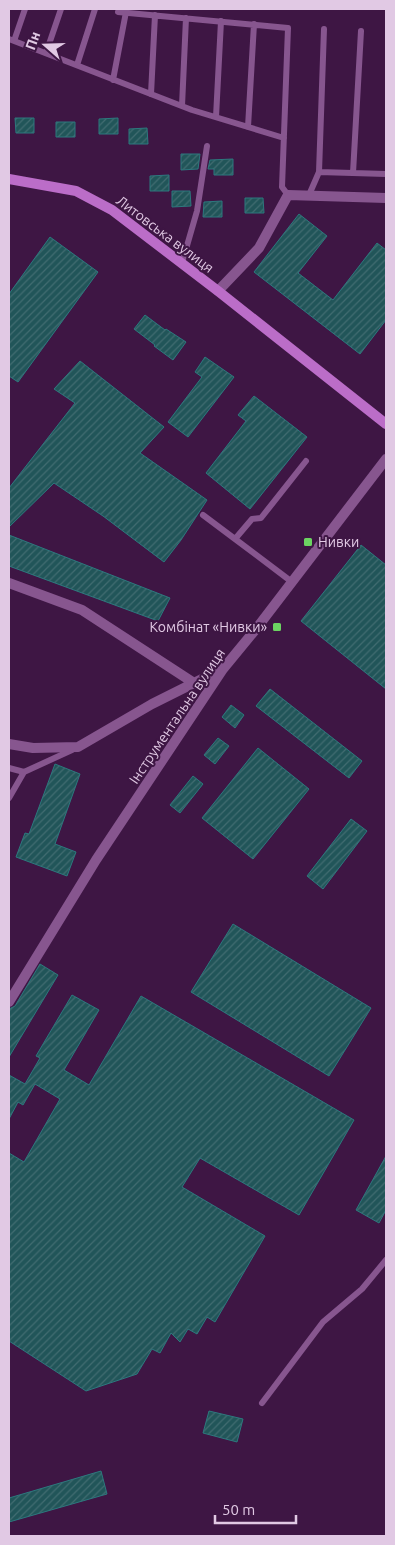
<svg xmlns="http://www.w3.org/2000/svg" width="395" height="1545" font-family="Ubuntu,sans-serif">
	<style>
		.building { fill: url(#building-hatch); stroke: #2d787e }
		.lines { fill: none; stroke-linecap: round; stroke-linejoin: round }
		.lane { stroke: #87568f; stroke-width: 6 }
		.street { stroke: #87568f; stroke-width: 10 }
		.secondary { stroke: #bb6dc8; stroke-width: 10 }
		.poi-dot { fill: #6cd362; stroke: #3e1644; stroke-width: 2 }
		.labels { text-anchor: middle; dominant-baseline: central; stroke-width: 4; stroke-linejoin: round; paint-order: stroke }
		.street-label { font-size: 14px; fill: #e1c9e4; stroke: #3e1644 }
		.poi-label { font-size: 14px; fill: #e1c9e4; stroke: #3e1644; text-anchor: start }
	</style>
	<defs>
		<pattern id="building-hatch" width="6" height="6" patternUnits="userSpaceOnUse" patternTransform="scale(1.25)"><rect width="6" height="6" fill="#215559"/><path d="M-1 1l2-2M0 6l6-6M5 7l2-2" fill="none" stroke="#416c71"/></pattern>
	</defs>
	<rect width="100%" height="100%" fill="#3e1644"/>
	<path class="building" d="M 15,118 L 34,118 L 34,133 L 16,133 Z
		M 118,118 L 118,134 L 99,134 L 99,119 Z
		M 56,122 L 75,122 L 75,137 L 56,137 Z
		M 147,128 L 148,144 L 129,144 L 129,129 Z
		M 181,154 L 200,154 L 198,169 L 181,170 Z
		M 233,159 L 233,175 L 214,175 L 214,169 L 208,169 L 210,160 Z
		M 169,175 L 169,191 L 150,191 L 150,176 Z
		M 172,191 L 190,191 L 191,206 L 172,207 Z
		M 245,198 L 263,198 L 264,213 L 245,213 Z
		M 222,201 L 222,217 L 203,217 L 204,202 Z
		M 299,214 L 327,236 L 298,273 L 333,300 L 377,243 L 386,250 L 386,320 L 360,354 L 254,272 Z
		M 50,237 L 98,272 L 18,382 L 9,376 L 9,294 Z
		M 145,315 L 165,330 L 166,329 L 186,342 L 173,360 L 154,346 L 155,345 L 134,329 Z
		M 205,357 L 234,377 L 188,437 L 168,422 L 202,377 L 195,372 Z
		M 80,361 L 164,427 L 140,453 L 207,500 L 181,540 L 164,562 L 103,516 L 54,483 L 9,527 L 9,488 L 75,403 L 54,389 Z
		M 254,396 L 307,437 L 250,509 L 206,473 L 246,421 L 238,415 Z
		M 9,535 L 170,598 L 158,621 L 9,566 Z
		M 361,545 L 386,565 L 386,689 L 301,621 Z
		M 270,689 L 362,761 L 349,778 L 256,706 Z
		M 231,705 L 244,715 L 235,728 L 222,717 Z
		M 218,738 L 229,746 L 215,764 L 204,755 Z
		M 258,748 L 309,789 L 253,859 L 202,818 Z
		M 55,764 L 80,774 L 55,844 L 76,852 L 67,876 L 16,857 L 25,833 L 29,834 Z
		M 193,776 L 203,784 L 180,813 L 170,805 Z
		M 351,819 L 367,831 L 323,889 L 307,876 Z
		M 233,924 L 371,1008 L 329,1076 L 191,992 Z
		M 40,964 L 58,975 L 9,1057 L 9,1009 L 15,1006 Z
		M 72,995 L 99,1010 L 64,1070 L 89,1085 L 141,996 L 354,1120 L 299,1215 L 200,1158 L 182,1187 L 265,1236 L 215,1322 L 207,1317 L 197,1334 L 188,1329 L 180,1342 L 171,1333 L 160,1353 L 152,1349 L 137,1374 L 86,1391 L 9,1341 L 9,1153 L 24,1162 L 60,1099 L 35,1084 L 23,1105 L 18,1102 L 9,1119 L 9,1075 L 25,1084 L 40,1058 L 36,1056 Z
		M 386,1156 L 386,1210 L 379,1223 L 356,1210 Z
		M 209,1411 L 243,1419 L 237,1442 L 203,1433 Z
		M 101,1471 L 107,1494 L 9,1522 L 9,1498 Z"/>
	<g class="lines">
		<path class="lane" d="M 119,9 L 118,12 L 288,28 L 282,187 L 288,195
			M 9,39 L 192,110 L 284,138
			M 14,41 L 25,9
			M 46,53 L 61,9
			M 77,65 L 95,9
			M 113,80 L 126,12
			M 151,94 L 155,15
			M 182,106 L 186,18
			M 216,117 L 221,21
			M 248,127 L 254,24
			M 319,172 L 324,29
			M 353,173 L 361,31
			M 309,195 L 319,172 L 386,174
			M 182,263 L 197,211 L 207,146
			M 203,515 L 235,539
			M 292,582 L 235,539 L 252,519 L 261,518 L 306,461
			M 9,768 L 24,772 L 72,750
			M 9,798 L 24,772
			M 262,1403 L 323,1322 L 362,1289 L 386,1260"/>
		<path class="street" d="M 218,291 L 259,248 L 288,195 L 386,198
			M 9,583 L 82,610 L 194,683
			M 9,744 L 33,748 L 78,747 L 152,704 L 222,669
			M 9,1002 L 96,860 L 223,669 L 256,629 L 386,459"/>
		<path class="secondary" d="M 9,179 L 76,191 L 112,210 L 218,291 L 386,424"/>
	</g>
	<g class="poi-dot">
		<rect x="303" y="537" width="10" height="10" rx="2.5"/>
		<rect x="272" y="622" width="10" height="10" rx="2.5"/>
	</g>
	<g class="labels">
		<g class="street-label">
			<text transform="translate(165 234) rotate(37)">Литовська вулиця</text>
			<text transform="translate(177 716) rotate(-56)">Інструментальна вулиця</text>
		</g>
		<g class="poi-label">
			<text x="318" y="542">Нивки</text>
			<text x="267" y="627" text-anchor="end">Комбінат «Нивки»</text>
		</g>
	</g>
	<rect width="395" height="1545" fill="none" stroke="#e1c9e4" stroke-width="20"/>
	<g transform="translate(45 45) rotate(290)" stroke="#3e1644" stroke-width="4" paint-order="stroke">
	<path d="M0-4L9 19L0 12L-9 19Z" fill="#e1c9e4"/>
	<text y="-8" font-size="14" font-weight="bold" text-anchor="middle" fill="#e1c9e4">Пн</text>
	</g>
	<path d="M215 1515v8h81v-8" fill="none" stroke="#e1c9e4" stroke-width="2.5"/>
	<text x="222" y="1515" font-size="15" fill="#e1c9e4" stroke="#3e1644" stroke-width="4" paint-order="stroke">50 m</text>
</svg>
